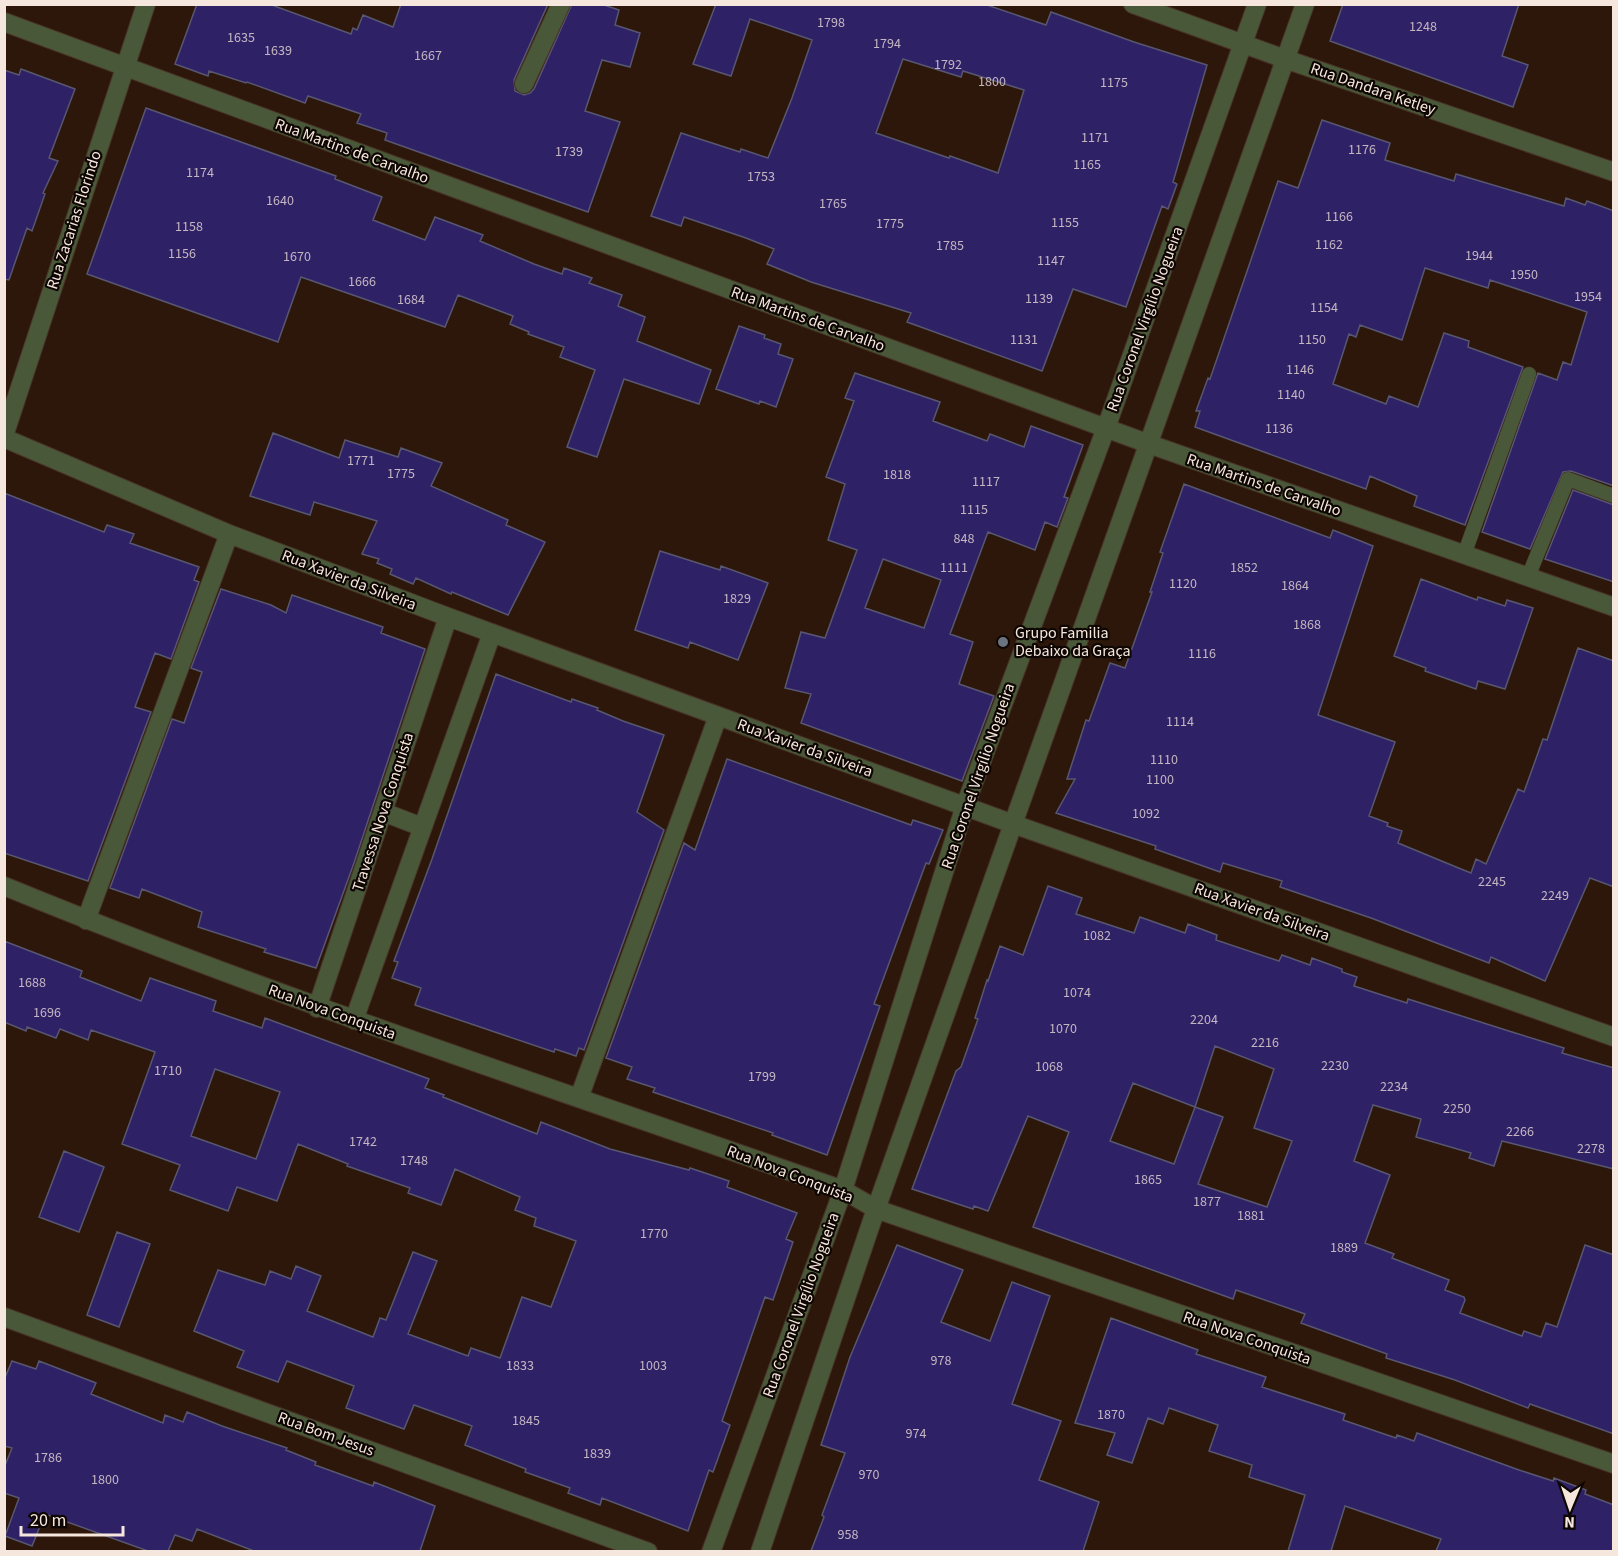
<svg xmlns="http://www.w3.org/2000/svg" width="1618" height="1556" font-family="'Source Sans 3',sans-serif">
	<style>
		.building { fill: #2e2166; stroke: #585771; stroke-width: 1.5; fill-rule: evenodd }
		.lines { fill: none; stroke-linecap: round; stroke-linejoin: round }
		.service-casing { stroke: #493428; stroke-width: 15 }
		.minor-casing { stroke: #493428; stroke-width: 20 }
		.service { stroke: #495838; stroke-width: 14 }
		.minor { stroke: #495838; stroke-width: 18 }
		.worship-dot { fill: #6b7280; stroke: #0e0602; stroke-width: 2 }
		.labels { text-anchor: middle; dominant-baseline: central; stroke-width: 4.5; stroke-linejoin: round; paint-order: stroke }
		.number-label { font-size: 14px; fill: #c4b6c0 }
		.street-label { font-size: 16px; fill: #f6e7de; stroke: #0e0602 }
		.poi-label { font-size: 16px; fill: #f6e7de; stroke: #0e0602; text-anchor: start }
	</style>
	<rect width="100%" height="100%" fill="#2d170a"/>
	<path class="building" d="M 197,4 L 269,4 L 351,34 L 353,28 L 357,30 L 363,15 L 393,27 L 401,4 L 548,4 L 514,80 L 515,91 L 524,95 L 530,93 L 534,89 L 572,4 L 601,4 L 619,10 L 615,25 L 640,33 L 630,67 L 602,60 L 585,111 L 620,122 L 588,212 L 385,140 L 387,133 L 357,123 L 361,114 L 308,96 L 305,103 L 247,82 L 246,83 L 209,71 L 208,76 L 175,64 Z
		M 716,4 L 984,4 L 1046,25 L 1051,12 L 1134,42 L 1207,65 L 1173,182 L 1177,184 L 1168,209 L 1162,206 L 1126,307 L 1073,289 L 1042,371 L 907,322 L 911,313 L 811,282 L 767,264 L 774,249 L 746,238 L 684,217 L 681,226 L 651,216 L 681,133 L 740,152 L 741,149 L 768,158 L 792,98 L 812,40 L 750,19 L 731,76 L 693,64 ZM 903,59 L 961,77 L 963,71 L 1024,90 L 998,173 L 950,156 L 949,158 L 876,133 Z
		M 1343,4 L 1519,4 L 1502,56 L 1528,65 L 1513,107 L 1330,41 Z
		M 21,69 L 75,89 L 49,158 L 58,161 L 43,193 L 45,194 L 32,231 L 27,228 L 9,280 L 4,279 L 4,70 L 19,75 Z
		M 146,108 L 336,176 L 335,179 L 382,197 L 373,220 L 425,240 L 435,217 L 483,235 L 480,241 L 534,264 L 562,274 L 564,268 L 592,278 L 589,283 L 622,295 L 618,306 L 645,317 L 637,341 L 711,370 L 699,404 L 624,379 L 597,457 L 567,447 L 595,370 L 560,357 L 564,347 L 528,334 L 529,332 L 510,324 L 513,316 L 458,295 L 445,327 L 301,277 L 278,342 L 87,274 Z
		M 1322,120 L 1390,143 L 1385,160 L 1454,181 L 1456,174 L 1564,206 L 1566,198 L 1585,205 L 1587,201 L 1614,211 L 1614,486 L 1571,471 L 1563,472 L 1530,549 L 1482,532 L 1538,373 L 1557,380 L 1563,362 L 1571,365 L 1587,312 L 1490,280 L 1488,288 L 1425,268 L 1402,340 L 1360,325 L 1356,337 L 1349,334 L 1333,384 L 1386,404 L 1389,396 L 1418,407 L 1444,333 L 1469,341 L 1468,347 L 1523,367 L 1465,525 L 1414,506 L 1417,496 L 1370,476 L 1366,489 L 1195,427 L 1200,411 L 1196,411 L 1208,378 L 1210,379 L 1278,181 L 1298,188 Z
		M 739,326 L 765,335 L 764,338 L 781,344 L 778,354 L 793,359 L 776,407 L 760,401 L 759,404 L 716,389 Z
		M 855,373 L 940,402 L 933,421 L 987,441 L 990,434 L 1024,447 L 1031,426 L 1083,445 L 1064,497 L 1068,498 L 1057,527 L 1045,522 L 1035,550 L 988,532 L 950,634 L 973,642 L 959,684 L 994,696 L 962,781 L 801,723 L 811,694 L 785,688 L 801,632 L 825,638 L 857,550 L 828,540 L 845,484 L 826,477 L 854,401 L 845,398 ZM 883,559 L 941,580 L 924,628 L 865,608 Z
		M 273,433 L 339,458 L 345,440 L 398,457 L 401,448 L 442,463 L 431,486 L 508,520 L 506,525 L 545,542 L 508,615 L 452,592 L 451,594 L 416,578 L 413,584 L 390,574 L 392,569 L 377,563 L 379,559 L 362,554 L 377,521 L 314,502 L 310,515 L 250,496 Z
		M 1184,484 L 1330,538 L 1333,530 L 1373,546 L 1318,715 L 1395,742 L 1369,816 L 1388,823 L 1387,826 L 1402,831 L 1398,843 L 1461,869 L 1471,873 L 1476,859 L 1486,864 L 1518,789 L 1524,792 L 1543,739 L 1547,740 L 1578,648 L 1614,661 L 1614,887 L 1590,878 L 1545,981 L 1491,957 L 1489,963 L 1371,918 L 1280,887 L 1282,881 L 1223,863 L 1220,872 L 1155,849 L 1156,846 L 1056,813 L 1075,779 L 1067,779 L 1086,720 L 1089,721 L 1110,663 L 1125,668 L 1152,592 L 1150,592 L 1163,553 L 1160,552 Z
		M 1573,490 L 1614,505 L 1614,582 L 1545,559 Z
		M 4,493 L 104,532 L 107,525 L 134,534 L 130,543 L 199,567 L 194,580 L 199,582 L 171,659 L 155,653 L 135,707 L 151,712 L 88,881 L 4,853 Z
		M 660,551 L 720,570 L 721,566 L 768,583 L 738,660 L 690,642 L 688,648 L 635,630 Z
		M 1421,579 L 1477,600 L 1478,597 L 1505,606 L 1507,600 L 1533,608 L 1505,689 L 1478,681 L 1476,689 L 1425,671 L 1426,668 L 1394,656 Z
		M 221,589 L 271,605 L 286,613 L 292,595 L 383,627 L 381,633 L 425,649 L 354,863 L 316,968 L 264,952 L 266,949 L 198,927 L 202,912 L 142,889 L 139,898 L 110,888 L 172,719 L 184,723 L 202,672 L 191,668 Z
		M 496,674 L 571,702 L 572,699 L 598,708 L 597,710 L 623,721 L 664,735 L 637,812 L 664,830 L 584,1050 L 579,1048 L 576,1056 L 555,1049 L 554,1052 L 415,1005 L 421,988 L 392,978 L 398,962 L 394,961 L 432,859 Z
		M 727,759 L 911,825 L 913,820 L 943,830 L 929,864 L 926,863 L 874,1004 L 880,1006 L 827,1155 L 772,1135 L 773,1133 L 653,1092 L 655,1088 L 627,1079 L 632,1067 L 606,1058 L 684,843 L 695,850 Z
		M 1048,886 L 1082,898 L 1076,914 L 1134,933 L 1140,917 L 1185,933 L 1188,924 L 1217,935 L 1216,940 L 1279,961 L 1282,955 L 1310,965 L 1312,958 L 1342,969 L 1342,972 L 1357,977 L 1354,986 L 1407,1003 L 1408,999 L 1512,1032 L 1564,1048 L 1562,1053 L 1614,1068 L 1614,1169 L 1502,1141 L 1494,1166 L 1469,1158 L 1471,1153 L 1416,1137 L 1421,1119 L 1373,1105 L 1354,1161 L 1390,1175 L 1365,1243 L 1394,1254 L 1392,1258 L 1449,1280 L 1445,1290 L 1464,1297 L 1465,1300 L 1460,1313 L 1522,1336 L 1524,1331 L 1541,1337 L 1546,1323 L 1557,1327 L 1585,1245 L 1614,1255 L 1614,1434 L 1530,1404 L 1528,1408 L 1455,1380 L 1386,1358 L 1387,1354 L 1301,1323 L 1305,1314 L 1236,1290 L 1233,1299 L 1033,1227 L 1069,1132 L 1028,1116 L 988,1211 L 974,1206 L 973,1209 L 912,1189 L 956,1071 L 961,1067 L 978,1019 L 975,1018 L 987,980 L 988,981 L 1000,946 L 1023,955 ZM 1215,1046 L 1274,1069 L 1254,1128 L 1292,1141 L 1267,1207 L 1198,1184 L 1223,1117 L 1195,1107 ZM 1133,1083 L 1195,1107 L 1174,1164 L 1110,1141 Z
		M 4,941 L 82,971 L 80,977 L 141,1001 L 150,978 L 216,1001 L 213,1011 L 262,1028 L 265,1018 L 429,1079 L 425,1088 L 444,1095 L 443,1097 L 537,1134 L 541,1122 L 610,1149 L 689,1170 L 690,1168 L 729,1181 L 727,1187 L 797,1213 L 786,1239 L 793,1242 L 773,1300 L 765,1297 L 722,1421 L 730,1425 L 713,1472 L 709,1470 L 688,1531 L 602,1498 L 600,1505 L 568,1493 L 570,1488 L 525,1472 L 526,1469 L 465,1445 L 472,1426 L 414,1405 L 404,1429 L 346,1408 L 354,1386 L 287,1361 L 278,1382 L 237,1367 L 244,1351 L 194,1331 L 218,1270 L 265,1285 L 270,1271 L 291,1279 L 296,1266 L 321,1276 L 307,1311 L 373,1337 L 380,1318 L 386,1320 L 413,1252 L 437,1261 L 408,1334 L 468,1356 L 471,1348 L 500,1358 L 522,1297 L 551,1307 L 576,1241 L 534,1226 L 536,1218 L 515,1210 L 520,1197 L 455,1169 L 441,1205 L 408,1193 L 410,1188 L 347,1166 L 348,1164 L 298,1144 L 277,1201 L 237,1187 L 228,1211 L 170,1190 L 180,1165 L 122,1144 L 155,1052 L 91,1030 L 88,1040 L 60,1029 L 56,1038 L 27,1027 L 26,1031 L 4,1022 ZM 215,1069 L 280,1092 L 256,1159 L 191,1136 Z
		M 64,1151 L 104,1167 L 79,1232 L 39,1217 Z
		M 117,1232 L 150,1244 L 119,1327 L 87,1315 Z
		M 897,1245 L 963,1270 L 941,1322 L 990,1341 L 1012,1282 L 1050,1296 L 1012,1404 L 1061,1421 L 1039,1480 L 1099,1502 L 1083,1551 L 811,1551 L 824,1517 L 822,1515 L 845,1453 L 821,1445 L 850,1357 Z
		M 1111,1318 L 1198,1350 L 1196,1354 L 1266,1377 L 1262,1387 L 1345,1414 L 1343,1420 L 1396,1438 L 1397,1435 L 1414,1441 L 1417,1433 L 1519,1470 L 1553,1481 L 1554,1478 L 1586,1490 L 1585,1494 L 1614,1505 L 1614,1551 L 1436,1551 L 1441,1539 L 1345,1506 L 1331,1551 L 1288,1551 L 1305,1495 L 1249,1477 L 1252,1465 L 1209,1451 L 1218,1425 L 1169,1408 L 1163,1424 L 1148,1418 L 1132,1463 L 1107,1455 L 1115,1433 L 1075,1423 Z
		M 12,1361 L 36,1369 L 39,1361 L 96,1383 L 91,1394 L 163,1423 L 165,1415 L 183,1422 L 187,1412 L 222,1426 L 287,1448 L 286,1450 L 316,1462 L 315,1465 L 373,1486 L 374,1482 L 435,1506 L 420,1551 L 254,1551 L 197,1529 L 192,1541 L 175,1535 L 168,1551 L 148,1551 L 45,1514 L 32,1546 L 5,1536 L 19,1498 L 4,1493 L 4,1468 L 12,1448 L 4,1446 L 4,1380 Z"/>
	<g class="lines">
		<g class="service-casing">
			<path id="service" d="M 1464,555 L 1529,374
				M 1528,577 L 1568,479 L 1614,496"/>
		</g>
		<g class="minor-casing">
			<path id="minor" d="M 1133,4 L 1285,59 L 1614,172
				M 4,22 L 1149,444 L 1614,607
				M 524,84 L 561,4
				M 4,436 L 146,4
				M 4,438 L 229,534 L 448,617 L 1013,824 L 1614,1037
				M 383,812 L 422,827
				M 4,886 C 279,999 562,1091 843,1190 L 876,1209 L 1614,1464
				M 86,920 L 229,534
				M 317,1008 L 448,617
				M 354,1020 L 492,633
				M 579,1098 L 718,716
				M 4,1317 L 648,1552
				M 711,1552 L 843,1190 L 965,806 L 1106,428 L 1257,4
				M 760,1552 L 876,1209 L 1305,4"/>
		</g>
		<use href="#service" class="service"/>
		<use href="#minor" class="minor"/>
	</g>
	<circle class="worship-dot" cx="1003" cy="642" r="6"/>
	<g class="labels">
		<g class="number-label">
			<text x="831" y="23">1798</text>
			<text x="1423" y="27">1248</text>
			<text x="241" y="38">1635</text>
			<text x="887" y="44">1794</text>
			<text x="278" y="51">1639</text>
			<text x="428" y="56">1667</text>
			<text x="948" y="65">1792</text>
			<text x="992" y="82">1800</text>
			<text x="1114" y="83">1175</text>
			<text x="1095" y="138">1171</text>
			<text x="1362" y="150">1176</text>
			<text x="569" y="152">1739</text>
			<text x="1087" y="165">1165</text>
			<text x="200" y="173">1174</text>
			<text x="761" y="177">1753</text>
			<text x="280" y="201">1640</text>
			<text x="833" y="204">1765</text>
			<text x="1339" y="217">1166</text>
			<text x="1065" y="223">1155</text>
			<text x="890" y="224">1775</text>
			<text x="189" y="227">1158</text>
			<text x="1329" y="245">1162</text>
			<text x="950" y="246">1785</text>
			<text x="182" y="254">1156</text>
			<text x="1479" y="256">1944</text>
			<text x="297" y="257">1670</text>
			<text x="1051" y="261">1147</text>
			<text x="1524" y="275">1950</text>
			<text x="362" y="282">1666</text>
			<text x="1588" y="297">1954</text>
			<text x="1039" y="299">1139</text>
			<text x="411" y="300">1684</text>
			<text x="1324" y="308">1154</text>
			<text x="1024" y="340">1131</text>
			<text x="1312" y="340">1150</text>
			<text x="1300" y="370">1146</text>
			<text x="1291" y="395">1140</text>
			<text x="1279" y="429">1136</text>
			<text x="361" y="461">1771</text>
			<text x="401" y="474">1775</text>
			<text x="897" y="475">1818</text>
			<text x="986" y="482">1117</text>
			<text x="974" y="510">1115</text>
			<text x="964" y="539">848</text>
			<text x="954" y="568">1111</text>
			<text x="1244" y="568">1852</text>
			<text x="1183" y="584">1120</text>
			<text x="1295" y="586">1864</text>
			<text x="737" y="599">1829</text>
			<text x="1307" y="625">1868</text>
			<text x="1202" y="654">1116</text>
			<text x="1180" y="722">1114</text>
			<text x="1164" y="760">1110</text>
			<text x="1160" y="780">1100</text>
			<text x="1146" y="814">1092</text>
			<text x="1492" y="882">2245</text>
			<text x="1555" y="896">2249</text>
			<text x="1097" y="936">1082</text>
			<text x="32" y="983">1688</text>
			<text x="1077" y="993">1074</text>
			<text x="47" y="1013">1696</text>
			<text x="1204" y="1020">2204</text>
			<text x="1063" y="1029">1070</text>
			<text x="1265" y="1043">2216</text>
			<text x="1335" y="1066">2230</text>
			<text x="1049" y="1067">1068</text>
			<text x="168" y="1071">1710</text>
			<text x="762" y="1077">1799</text>
			<text x="1394" y="1087">2234</text>
			<text x="1457" y="1109">2250</text>
			<text x="1520" y="1132">2266</text>
			<text x="363" y="1142">1742</text>
			<text x="1591" y="1149">2278</text>
			<text x="414" y="1161">1748</text>
			<text x="1148" y="1180">1865</text>
			<text x="1207" y="1202">1877</text>
			<text x="1251" y="1216">1881</text>
			<text x="654" y="1234">1770</text>
			<text x="1344" y="1248">1889</text>
			<text x="941" y="1361">978</text>
			<text x="520" y="1366">1833</text>
			<text x="653" y="1366">1003</text>
			<text x="1111" y="1415">1870</text>
			<text x="526" y="1421">1845</text>
			<text x="916" y="1434">974</text>
			<text x="597" y="1454">1839</text>
			<text x="48" y="1458">1786</text>
			<text x="869" y="1475">970</text>
			<text x="105" y="1480">1800</text>
			<text x="848" y="1535">958</text>
		</g>
		<g class="street-label">
			<text transform="translate(1373 89) rotate(19)">Rua Dandara Ketley</text>
			<text transform="translate(352 151) rotate(20)">Rua Martins de Carvalho</text>
			<text transform="translate(74 220) rotate(-72)">Rua Zacarias Florindo</text>
			<text transform="translate(808 319) rotate(20)">Rua Martins de Carvalho</text>
			<text transform="translate(1145 319) rotate(-70)">Rua Coronel Virgílio Nogueira</text>
			<text transform="translate(1264 485) rotate(19)">Rua Martins de Carvalho</text>
			<text transform="translate(349 580) rotate(21)">Rua Xavier da Silveira</text>
			<text transform="translate(805 748) rotate(20)">Rua Xavier da Silveira</text>
			<text transform="translate(978 776) rotate(-71)">Rua Coronel Virgílio Nogueira</text>
			<text transform="translate(383 812) rotate(-72)">Travessa Nova Conquista</text>
			<text transform="translate(1262 912) rotate(20)">Rua Xavier da Silveira</text>
			<text transform="translate(332 1012) rotate(20)">Rua Nova Conquista</text>
			<text transform="translate(790 1174) rotate(21)">Rua Nova Conquista</text>
			<text transform="translate(801 1305) rotate(-70)">Rua Coronel Virgílio Nogueira</text>
			<text transform="translate(1247 1338) rotate(19)">Rua Nova Conquista</text>
			<text transform="translate(326 1434) rotate(20)">Rua Bom Jesus</text>
		</g>
		<g class="poi-label">
			<text x="1015" y="633">Grupo Familia<tspan x="1015" dy="18">Debaixo da Graça</tspan></text>
		</g>
	</g>
	<rect width="1618" height="1556" fill="none" stroke="#f6e7de" stroke-width="12"/>
	<g transform="translate(1570 1508) rotate(182)" stroke="#0e0602" stroke-width="4.5" paint-order="stroke">
	<path d="M0-4.5L10 22L0 15L-10 22Z" fill="#f6e7de"/>
	<text y="-9" font-size="16" font-weight="bold" text-anchor="middle" fill="#f6e7de">N</text>
	</g>
	<path d="M21 1526v9h102v-9" fill="none" stroke="#f6e7de" stroke-width="3"/>
	<text x="30" y="1526" font-size="18" fill="#f6e7de" stroke="#0e0602" stroke-width="4.5" paint-order="stroke">20 m</text>
</svg>
